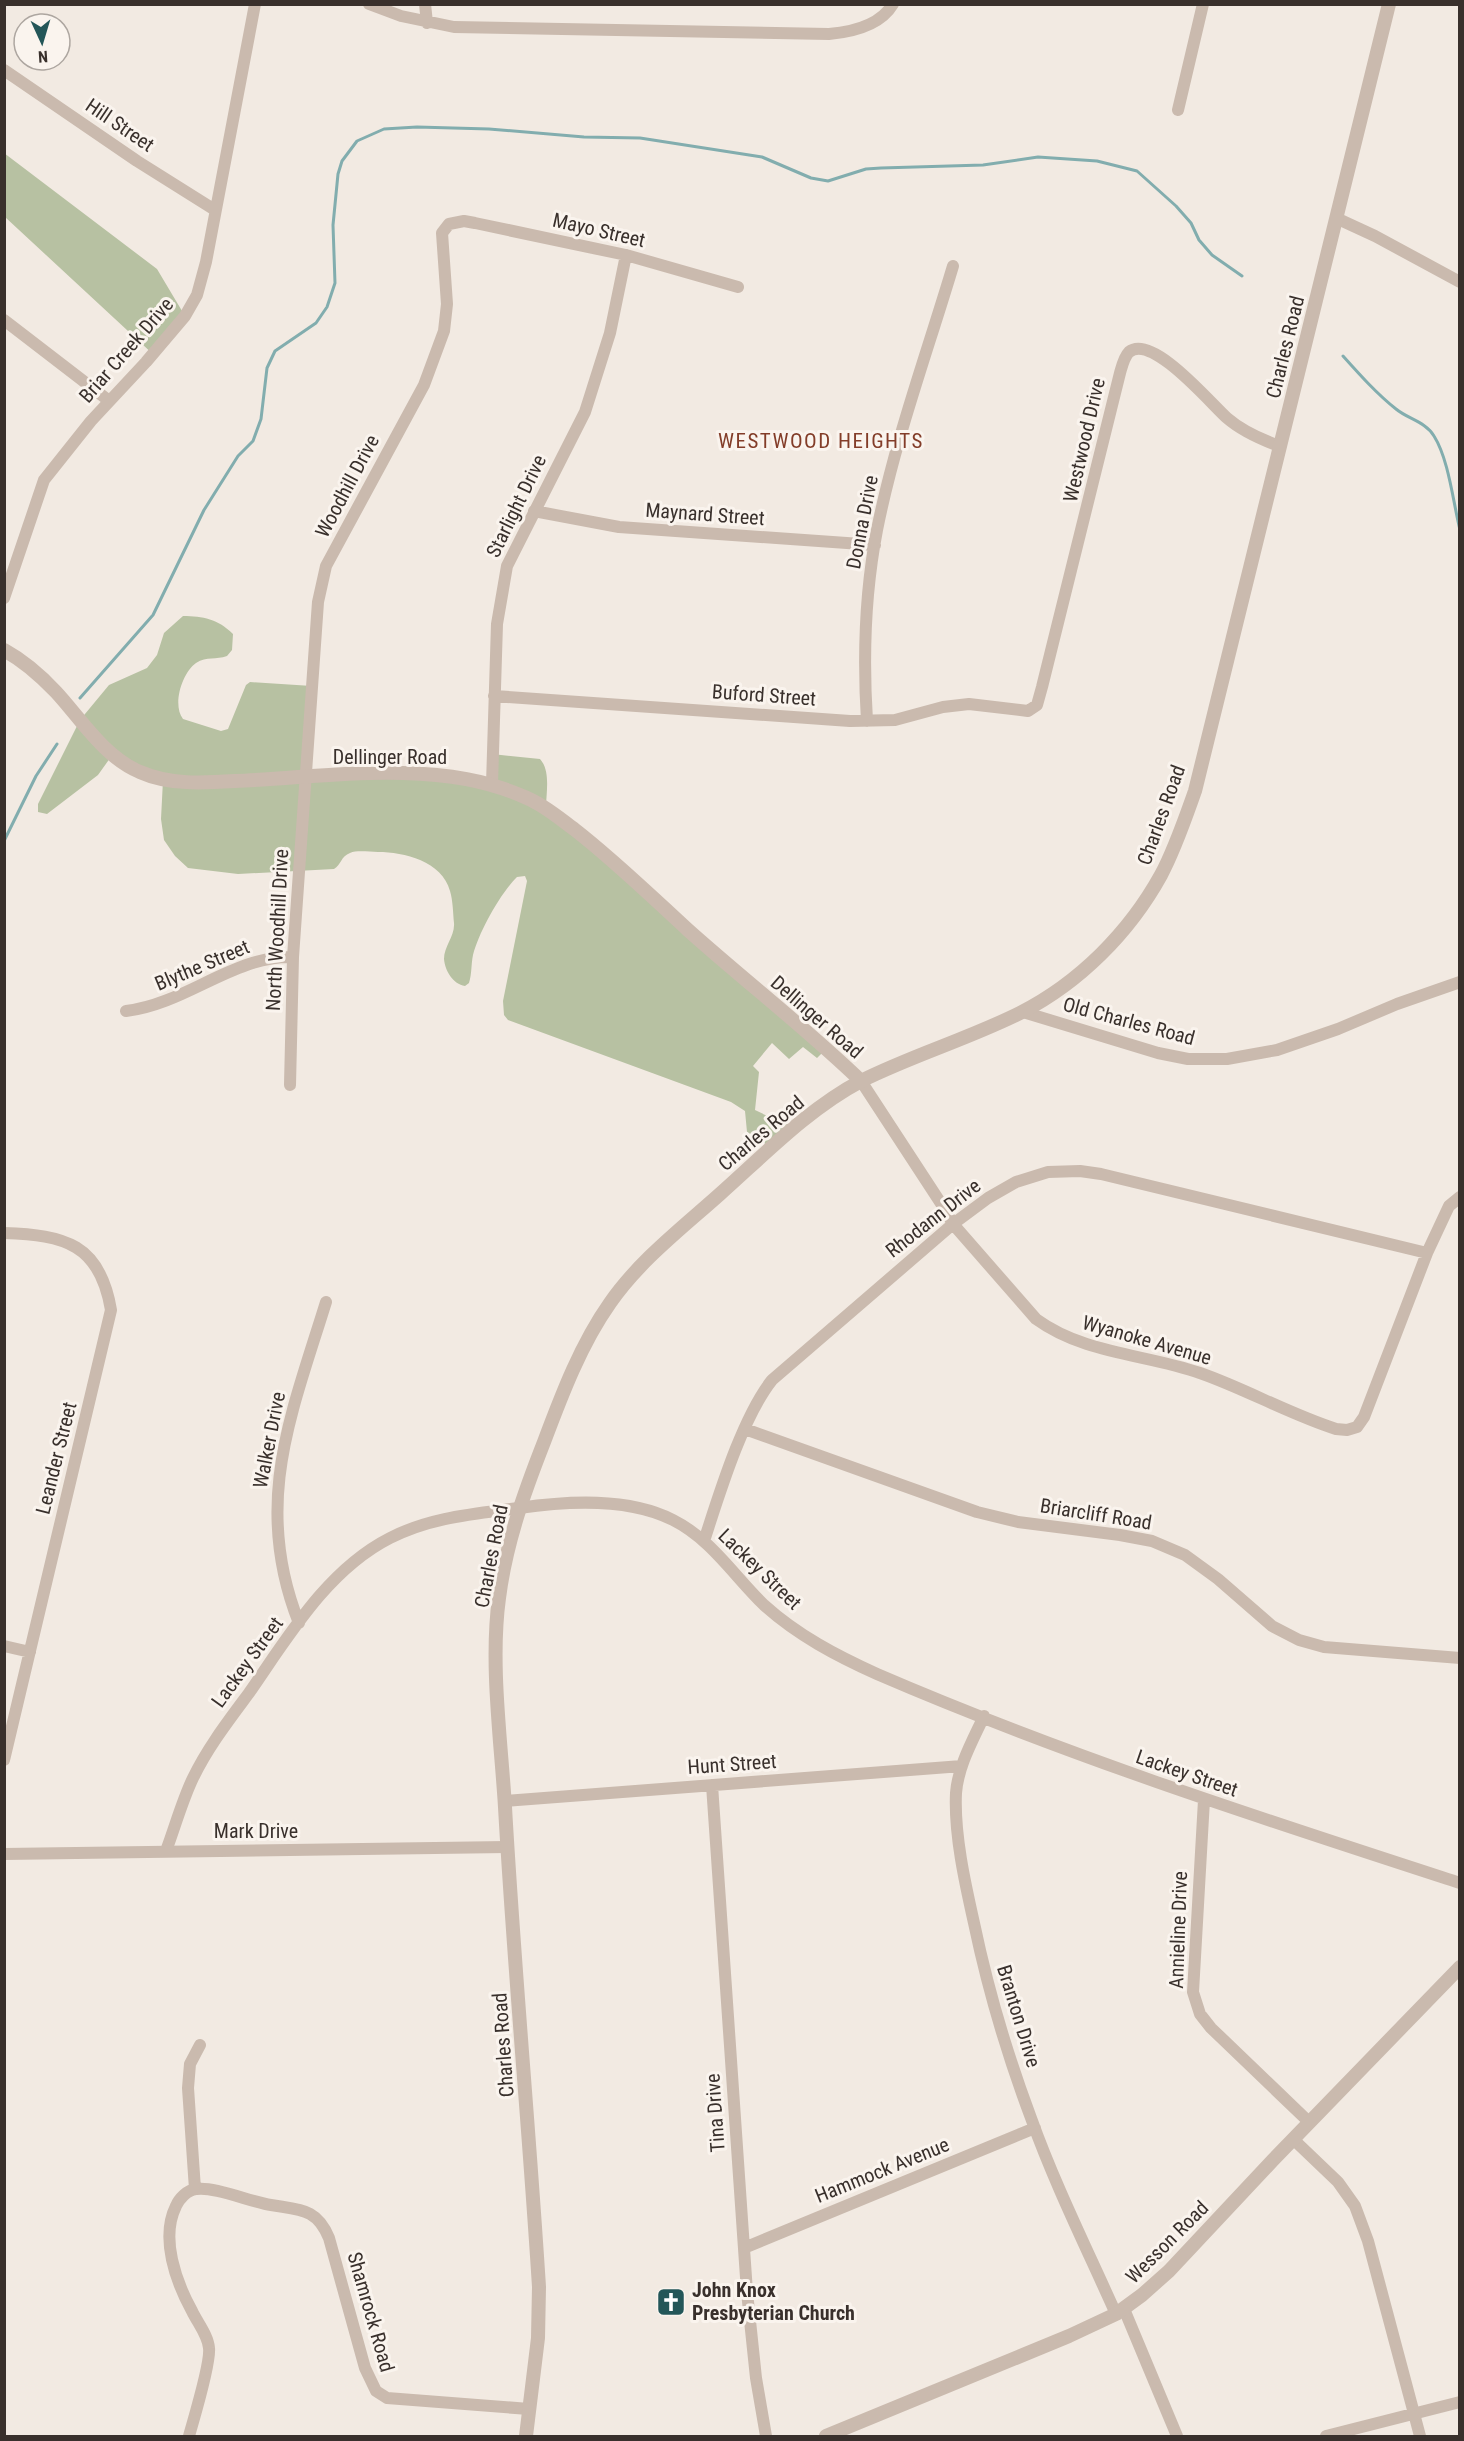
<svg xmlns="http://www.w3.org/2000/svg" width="1464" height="2441" font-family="'Roboto Condensed',sans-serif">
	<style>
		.green { fill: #b7c1a2 }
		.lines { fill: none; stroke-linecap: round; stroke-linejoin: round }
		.stream { stroke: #82adae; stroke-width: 3 }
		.minor { stroke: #cabaae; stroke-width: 12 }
		.tertiary { stroke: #cabaae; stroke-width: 14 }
		.labels { text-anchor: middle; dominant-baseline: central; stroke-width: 6; stroke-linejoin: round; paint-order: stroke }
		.street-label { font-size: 20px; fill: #39302c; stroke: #faf4ee }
		.poi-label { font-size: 20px; font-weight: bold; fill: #39302c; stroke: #faf4ee; text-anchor: start }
		.neighbourhood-label { font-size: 21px; letter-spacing: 1.5px; fill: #833d29; stroke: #faf4ee }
	</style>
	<rect width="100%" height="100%" fill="#f2eae2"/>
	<path class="green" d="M 4,153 L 157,269 L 185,316 L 155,356 L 5,217 Z
		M 183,616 C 203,616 218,619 233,634 L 232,650 L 227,656 C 216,660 207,656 196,663 C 182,673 172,705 183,719 L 221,731 L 228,729 L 246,685 L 250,682 L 312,686 L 305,777 L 390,772 L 491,784 L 492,754 L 540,759 C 551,771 546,793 546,808 L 827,1048 L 817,1058 L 803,1047 L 789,1059 L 772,1043 L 753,1066 L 759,1072 L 755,1110 L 784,1124 L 790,1123 L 771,1149 L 762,1141 L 747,1132 L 745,1111 L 731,1102 L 508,1020 L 504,1015 L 503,1001 L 527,881 L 525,876 L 517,877 C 500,894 479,932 473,955 C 471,964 472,974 469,983 L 465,986 C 453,984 445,971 444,959 C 444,946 455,936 454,923 C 453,913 453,901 450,891 C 442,861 404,852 378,852 C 369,852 357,850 350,853 C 341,856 341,865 334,869 L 238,874 L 188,868 L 175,856 L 164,840 L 161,819 L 163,780 L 113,754 L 98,775 L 47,814 L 38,812 L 38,804 L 80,720 L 109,685 L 147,668 L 157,655 L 164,633 Z"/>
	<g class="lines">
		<path class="stream" d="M 1343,356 C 1360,375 1377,394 1396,409 C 1408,419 1426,422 1434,436 C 1449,460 1453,502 1460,530
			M 80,698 L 153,615 L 204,510 L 238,456 L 253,441 L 261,419 L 267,368 L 275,351 L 316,323 L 327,307 L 335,283 L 333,225 L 338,174 L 342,161 L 357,141 L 384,129 L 417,127 L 489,129 L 584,137 L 640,138 L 762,157 L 811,178 L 828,181 L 866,169 L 881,168 L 983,165 L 1038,157 L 1097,161 L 1137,171 L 1176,206 L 1191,223 L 1199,240 L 1212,255 L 1242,276
			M 4,841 L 36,776 L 57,744"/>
		<path class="minor" d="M 369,4 L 401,16 L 454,27 L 829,34 C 852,32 880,26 893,4
			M 425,4 L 427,23
			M 4,70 L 137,161 L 215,210
			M 1178,110 L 1203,4
			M 1336,218 L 1375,236 L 1460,282
			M 4,320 L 108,400
			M 534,511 L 619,527 L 875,545
			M 4,598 L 44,480 L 91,421 L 146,362 L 185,316 L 197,295 L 206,262 L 255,4
			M 494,696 L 850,721 L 895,720 L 943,707 L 969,704 L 1028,711 L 1037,705 L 1042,687 L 1120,373 C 1122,366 1124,357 1129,352 C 1152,333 1211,404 1227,418 C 1242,431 1260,439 1279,446
			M 867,721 C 863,658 865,592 877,530 C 895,440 927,353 953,266
			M 492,784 L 497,624 L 507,566 L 585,412 L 610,333 L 626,255
			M 126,1011 C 186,1004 234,955 293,957
			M 1023,1012 L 1158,1053 L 1188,1059 L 1227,1059 L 1277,1050 L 1338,1029 L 1397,1004 L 1460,982
			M 861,1081 L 942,1205 L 953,1224 L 1036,1319 C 1084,1354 1145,1354 1200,1373 C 1246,1389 1289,1414 1336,1429 L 1347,1430 L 1357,1427 L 1364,1417 L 1427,1253 L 1449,1206 L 1460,1197
			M 290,1085 L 293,957 L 318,602 L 326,566 L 424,385 L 444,331 L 447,304 L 442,233 L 449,224 L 464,221 L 475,223 L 626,255 L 738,287
			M 4,1233 C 65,1235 100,1244 111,1310 L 4,1760
			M 745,1429 L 977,1512 L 1018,1522 L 1120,1535 L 1152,1541 L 1185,1555 L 1218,1579 L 1272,1626 L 1299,1640 L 1324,1647 L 1460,1658
			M 704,1541 C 719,1495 742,1418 772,1380 L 953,1224 L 988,1198 L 1016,1182 L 1048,1172 L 1080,1171 L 1101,1174 L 1427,1253
			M 299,1623 C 252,1505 291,1415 326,1302
			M 4,1646 L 30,1652
			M 984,1716 C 973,1740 958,1766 956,1793 C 954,1834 965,1883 974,1923 C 988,1990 1007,2054 1031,2118 C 1055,2185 1087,2249 1116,2314
			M 712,1785 L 747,2292 L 756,2378 L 766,2436
			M 1204,1800 L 1193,1992 L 1200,2014 L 1211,2028 L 1309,2122
			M 504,1801 L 962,1766
			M 166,1851 C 175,1827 182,1801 193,1778 C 208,1747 229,1720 249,1693 C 288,1637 327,1570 390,1538 C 431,1517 474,1514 519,1508 C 567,1501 628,1497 673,1520 C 711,1539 734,1576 764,1605 C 797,1635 837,1656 877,1674 C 1067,1756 1263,1819 1460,1883
			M 4,1854 L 507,1847
			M 1293,2139 L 1338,2182 L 1355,2206 L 1368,2241 L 1420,2436
			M 195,2189 L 188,2088 L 190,2064 L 200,2045
			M 744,2248 L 1035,2128
			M 1124,2309 L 1177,2436
			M 189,2436 C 194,2418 211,2363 209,2348 C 208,2335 197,2322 192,2311 C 176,2282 160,2238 176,2206 C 179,2199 187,2190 196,2189 C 214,2186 251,2202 271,2205 C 300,2210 317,2208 329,2238 L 365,2368 L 376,2391 L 387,2398 L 529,2409
			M 1326,2436 L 1460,2402"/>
		<path class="tertiary" d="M 4,650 C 24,661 40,675 56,692 C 81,719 104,757 140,772 C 169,785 203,783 235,781 C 291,779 347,771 403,773 C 447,774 487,780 527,798 C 544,805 559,818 574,829 C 614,860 651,896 688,930 C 745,981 806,1028 861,1081
			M 526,2436 L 538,2338 L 539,2287 C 529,2127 514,1967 505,1807 C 501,1741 490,1663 499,1598 C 506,1543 524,1493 544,1442 C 562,1394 581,1344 610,1303 C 639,1261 682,1228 720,1194 C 764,1155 808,1109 861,1081 C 913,1055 968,1039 1020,1013 C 1079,983 1129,933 1161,875 C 1175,849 1185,819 1195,791 L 1389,4
			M 826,2436 L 1069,2336 L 1116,2314 L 1142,2295 L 1169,2271 L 1273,2160 L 1460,1967"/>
	</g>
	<defs>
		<g id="church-square" transform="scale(1.5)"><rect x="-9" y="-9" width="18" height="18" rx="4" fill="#235658" stroke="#faf4ee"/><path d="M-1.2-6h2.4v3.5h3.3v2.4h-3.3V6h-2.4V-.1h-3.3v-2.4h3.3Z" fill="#fff"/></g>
	</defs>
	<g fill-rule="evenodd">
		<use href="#church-square" x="671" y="2302"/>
	</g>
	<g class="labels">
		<g class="street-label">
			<text transform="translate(120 125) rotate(34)">Hill Street</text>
			<text transform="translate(599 230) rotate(13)">Mayo Street</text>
			<text transform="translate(1285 347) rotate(-76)">Charles Road</text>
			<text transform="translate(126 350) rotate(-49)">Briar Creek Drive</text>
			<text transform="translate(1084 440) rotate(-77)">Westwood Drive</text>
			<text transform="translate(347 486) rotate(-62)">Woodhill Drive</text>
			<text transform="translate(516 506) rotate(-64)">Starlight Drive</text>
			<text transform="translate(705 514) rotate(4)">Maynard Street</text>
			<text transform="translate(862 522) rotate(-79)">Donna Drive</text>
			<text transform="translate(764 695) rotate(4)">Buford Street</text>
			<text x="390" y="757">Dellinger Road</text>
			<text transform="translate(1161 815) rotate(-70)">Charles Road</text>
			<text transform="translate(277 930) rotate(-87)">North Woodhill Drive</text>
			<text transform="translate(202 965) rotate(-23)">Blythe Street</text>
			<text transform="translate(817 1017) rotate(41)">Dellinger Road</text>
			<text transform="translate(1129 1021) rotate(15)">Old Charles Road</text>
			<text transform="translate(761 1133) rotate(-40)">Charles Road</text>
			<text transform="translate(933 1218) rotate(-38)">Rhodann Drive</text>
			<text transform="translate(1147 1340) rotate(16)">Wyanoke Avenue</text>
			<text transform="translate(269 1440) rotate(-79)">Walker Drive</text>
			<text transform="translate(56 1458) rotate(-76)">Leander Street</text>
			<text transform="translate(1096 1514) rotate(9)">Briarcliff Road</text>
			<text transform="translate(491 1556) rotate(-79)">Charles Road</text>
			<text transform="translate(760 1569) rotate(44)">Lackey Street</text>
			<text transform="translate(247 1662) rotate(-54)">Lackey Street</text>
			<text transform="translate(732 1764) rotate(-4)">Hunt Street</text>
			<text transform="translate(1187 1773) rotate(19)">Lackey Street</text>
			<text x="256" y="1831">Mark Drive</text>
			<text transform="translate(1178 1930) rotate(-88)">Annieline Drive</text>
			<text transform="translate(1019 2016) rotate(73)">Branton Drive</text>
			<text transform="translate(503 2045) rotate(-94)">Charles Road</text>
			<text transform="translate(715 2113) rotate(-94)">Tina Drive</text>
			<text transform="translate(882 2170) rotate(-22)">Hammock Avenue</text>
			<text transform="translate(1167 2242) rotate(-45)">Wesson Road</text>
			<text transform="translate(371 2312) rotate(74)">Shamrock Road</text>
		</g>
		<g class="poi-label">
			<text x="692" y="2290">John Knox<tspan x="692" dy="23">Presbyterian Church</tspan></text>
		</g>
		<g class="neighbourhood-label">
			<text x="821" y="441">WESTWOOD HEIGHTS</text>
		</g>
	</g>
	<rect width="1464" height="2441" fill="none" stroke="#39302c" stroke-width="12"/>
	<g transform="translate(42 42) rotate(176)"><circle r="28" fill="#faf4ee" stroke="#ada6a0" stroke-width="1.5"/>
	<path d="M0-4.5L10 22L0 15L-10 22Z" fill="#235658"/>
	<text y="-9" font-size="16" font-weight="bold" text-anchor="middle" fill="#39302c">N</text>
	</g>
</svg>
